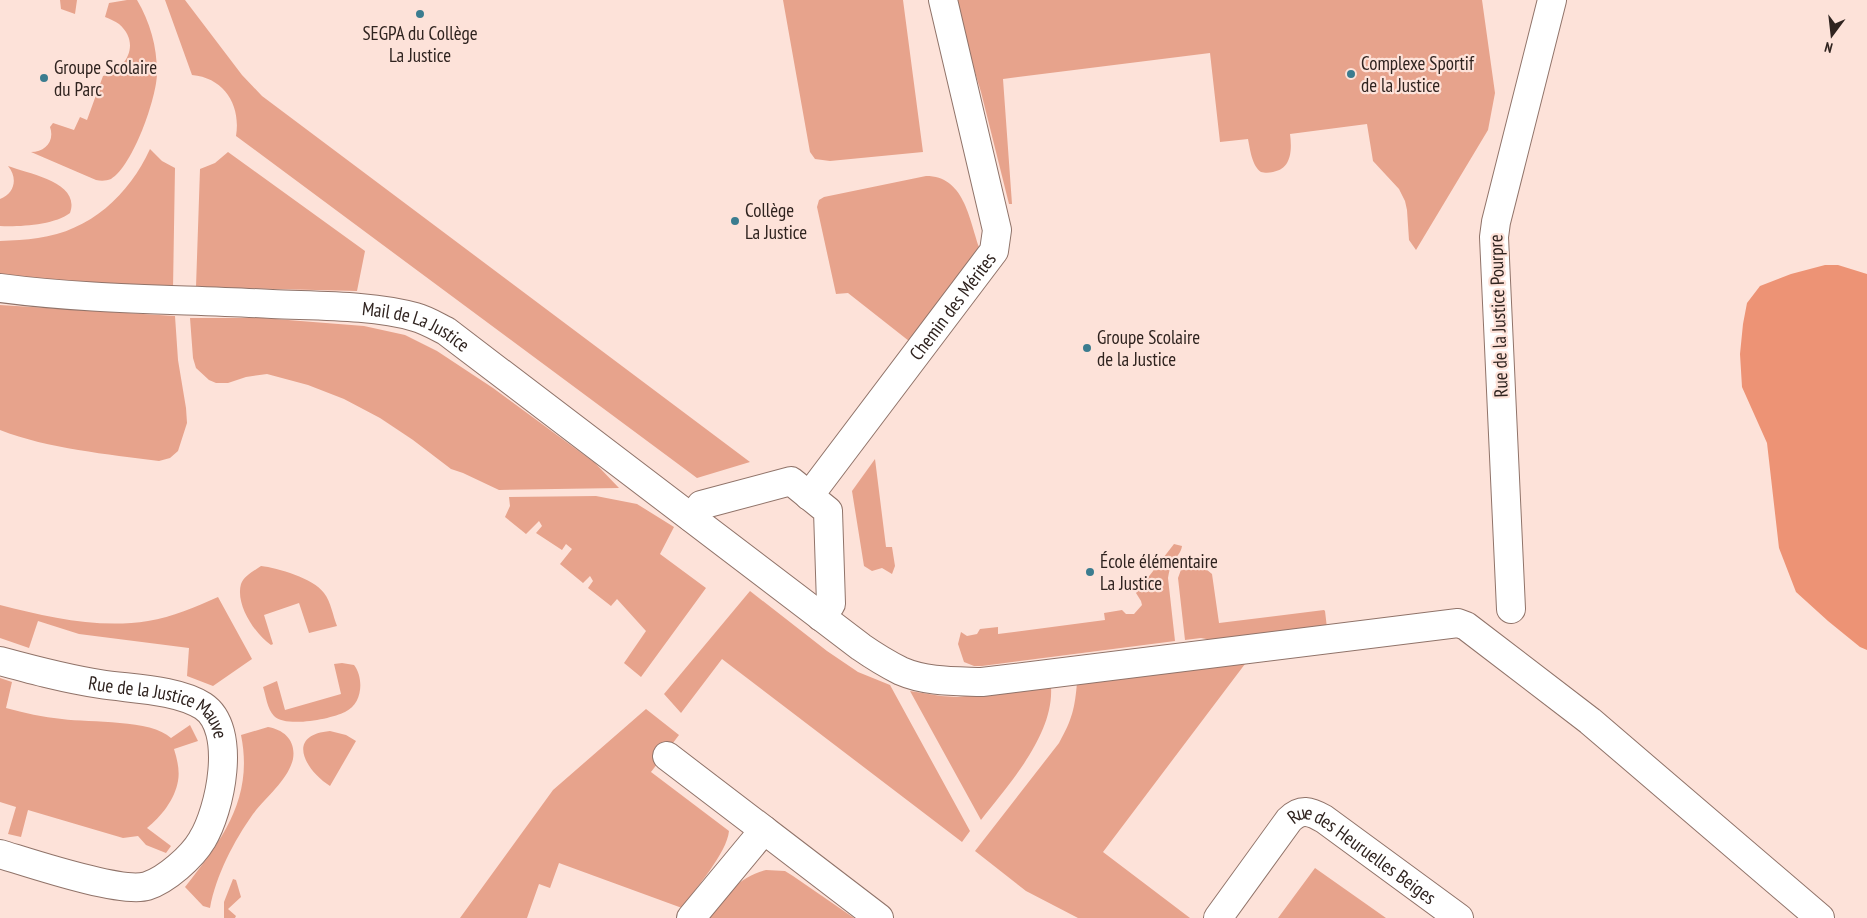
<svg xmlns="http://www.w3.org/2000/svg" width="1867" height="918" font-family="'PT Sans Narrow',sans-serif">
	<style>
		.green { fill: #e7a38c }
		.forest { fill: #ed9375 }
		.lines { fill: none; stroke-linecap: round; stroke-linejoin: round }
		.minor-casing { stroke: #907369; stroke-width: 30 }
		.minor { stroke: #fff; stroke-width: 28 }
		.poi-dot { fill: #3b7c8f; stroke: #fde2d9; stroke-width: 2 }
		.labels { text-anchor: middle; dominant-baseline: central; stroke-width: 4.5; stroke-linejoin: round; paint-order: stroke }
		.poi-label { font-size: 19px; fill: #2f231f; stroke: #fde2d9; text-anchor: start }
		.street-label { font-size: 19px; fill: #2f231f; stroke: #fde2d9 }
	</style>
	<rect width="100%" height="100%" fill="#fde2d9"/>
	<path class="green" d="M 60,0 L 77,0 L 75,14 L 61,9 Z
		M 127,0 L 137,0 C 150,22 157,46 157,73 C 157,97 133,166 111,179 C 106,181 101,181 96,180 L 31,152 C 45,152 55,141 50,127 L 53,123 L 74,130 L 80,117 L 87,120 L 103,76 C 127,69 141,43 119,24 C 115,21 110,19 105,17 L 109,3 Z
		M 165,0 L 185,0 L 242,75 L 262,96 L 750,462 L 697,478 L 236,136 C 241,106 225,78 192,75 Z
		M 783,0 L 903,0 L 923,152 L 830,161 L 815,159 L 810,152 Z
		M 953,0 L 1482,0 L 1495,93 L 1488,130 L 1416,250 L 1409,240 L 1407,210 L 1405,201 L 1399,189 L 1373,161 L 1367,124 L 1290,134 C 1292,149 1292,169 1273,172 C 1270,173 1264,173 1261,172 C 1252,166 1250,149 1248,139 L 1220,142 L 1210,53 L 1003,79 L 1012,204 L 1009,204 L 981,92 Z
		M 150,149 L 162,161 L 175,168 L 173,289 L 29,280 L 0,275 L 0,241 C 13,240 26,240 38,238 C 90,231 129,195 150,149 Z
		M 228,152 L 365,251 L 357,291 L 196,287 L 200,169 L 215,163 Z
		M 8,166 C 29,174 81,182 70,213 C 55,225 19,227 0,226 L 0,199 C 15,193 18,178 8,166 Z
		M 926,176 C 964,176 969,218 979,247 L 909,341 L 848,293 L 836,294 L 817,207 L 819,200 L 824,197 Z
		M 0,305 L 175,316 L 178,360 L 186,408 L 187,423 L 178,451 L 170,458 L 159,461 C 107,454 49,449 0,430 Z
		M 190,318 L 263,318 L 313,322 L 364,326 L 405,335 L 437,351 L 493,388 L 595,463 L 619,488 L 499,490 L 463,473 L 451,469 L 413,440 L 380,418 L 344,399 L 308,385 L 267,374 L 246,377 L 228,383 L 216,383 L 209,380 L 196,368 L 193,358 Z
		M 875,459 L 886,547 L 892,547 L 895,566 L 892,574 L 882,568 L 872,571 L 864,566 L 852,491 Z
		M 596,496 L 637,504 L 674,527 L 660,554 L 706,588 L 641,677 L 624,663 L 646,631 L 617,599 L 611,606 L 588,588 L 593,581 L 590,576 L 583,583 L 560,564 L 572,549 L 566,544 L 562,550 L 536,533 L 542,526 L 539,521 L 526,534 L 505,517 L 510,506 L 509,497 Z
		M 1174,544 L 1182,546 C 1181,553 1177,556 1173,561 C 1170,566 1169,572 1168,578 L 1175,641 L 982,666 L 974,666 L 964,662 L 958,644 L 961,632 L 967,636 L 977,634 L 980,629 L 998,627 L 998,634 L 1105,620 L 1104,613 L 1122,610 L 1126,614 L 1134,614 L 1142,605 L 1141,601 L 1136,593 Z
		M 1190,556 L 1212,574 L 1219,623 L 1324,610 L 1325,611 L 1327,628 L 1227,643 L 1201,638 L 1185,640 L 1178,578 L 1182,567 Z
		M 261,566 C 278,568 313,578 324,593 C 331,602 333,616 337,626 L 309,633 L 299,603 L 264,615 L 273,644 L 271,645 C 256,635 235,605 241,584 C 244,576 254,571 261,566 Z
		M 750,591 L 827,651 L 858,672 L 890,685 L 970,831 L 962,842 L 722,659 L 681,713 L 664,694 Z
		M 218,597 L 252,659 L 213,686 L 187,676 L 189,648 L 79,634 L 38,621 L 29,648 L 0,638 L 0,605 C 47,617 99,629 148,621 C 173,617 195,607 218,597 Z
		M 1248,660 L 1103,852 L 1190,918 L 1078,918 L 1026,891 L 975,851 L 1059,743 C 1072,720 1075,708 1077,682 Z
		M 342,663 L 354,665 C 364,678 363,704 345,712 C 331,719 286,728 274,716 C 267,709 266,696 263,687 L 277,681 L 285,710 L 341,694 L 334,664 Z
		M 0,678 L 12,682 L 6,708 C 24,713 43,717 62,719 C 91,723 151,719 171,738 L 190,725 L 198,741 L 174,749 C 177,759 180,770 178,781 C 175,799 161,817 147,828 L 171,846 L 166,853 L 146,845 L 138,836 L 123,838 L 28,810 L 21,837 L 8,834 L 16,807 L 0,802 Z
		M 1051,687 C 1054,735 1009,784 981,820 L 910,691 L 941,696 L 957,697 Z
		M 646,709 L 679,735 L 651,772 L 729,831 C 727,853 695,889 682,908 L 559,863 L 550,888 L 539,884 L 527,918 L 460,918 L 553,790 Z
		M 268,727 C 285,730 296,741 293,759 C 288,780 266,797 253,814 C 234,841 216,875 210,908 L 203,906 L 185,887 C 222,840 254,798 241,735 Z
		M 330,731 L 346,735 L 356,741 L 330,786 C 305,770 285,735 330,731 Z
		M 1315,868 L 1386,918 L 1278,918 Z
		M 766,870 L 785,871 L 793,876 L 854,918 L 706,918 C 722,898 740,876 766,870 Z
		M 233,879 L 236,880 L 241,897 L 228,909 L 236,916 L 235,918 L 224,918 L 224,902 Z"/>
	<path class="forest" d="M 1825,265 L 1838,265 L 1867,274 L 1867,650 L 1860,647 L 1828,621 L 1796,592 L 1779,548 L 1767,443 L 1742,387 L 1740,354 L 1743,324 L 1747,303 L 1760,286 L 1791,274 Z"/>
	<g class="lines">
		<g class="minor-casing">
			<g id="minor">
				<path id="s1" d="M 0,288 C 90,300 181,299 272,304 C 316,306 374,305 415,317 C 426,320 436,326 446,331 L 861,647 C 874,656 887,664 901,671 C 926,682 955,681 982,682 L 1458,623 L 1466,626 L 1590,721 L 1820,918"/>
				<path id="s2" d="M 809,496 L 994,251 L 997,230 L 943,0"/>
				<path d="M 692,518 L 701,505 L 791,481 L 828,511 L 831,604 L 821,617"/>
				<path d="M 1511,609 L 1494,237 L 1496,222 L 1552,0"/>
				<path id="s3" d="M 0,661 C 33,670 66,679 100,684 C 131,689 176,689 203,706 C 238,729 220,811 202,840 C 192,857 166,880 147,886 C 121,894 30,863 0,854"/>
				<path d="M 667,756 L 764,830"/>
				<path d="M 691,918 L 764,830 L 879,918"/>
				<path id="s4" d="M 1218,918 L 1289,820 C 1301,808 1310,811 1324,819 L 1459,918"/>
			</g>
		</g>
		<use href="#minor" class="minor"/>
	</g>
	<g class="poi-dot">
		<circle cx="420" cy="14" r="5"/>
		<circle cx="1351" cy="74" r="5"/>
		<circle cx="44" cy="78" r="5"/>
		<circle cx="735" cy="221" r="5"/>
		<circle cx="1087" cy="348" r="5"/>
		<circle cx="1090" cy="572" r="5"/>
	</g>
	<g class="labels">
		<g class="poi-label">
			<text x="420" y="33" text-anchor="middle">SEGPA du Collège<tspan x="420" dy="22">La Justice</tspan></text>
			<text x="1361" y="63">Complexe Sportif<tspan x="1361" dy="22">de la Justice</tspan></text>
			<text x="54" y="67">Groupe Scolaire<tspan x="54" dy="22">du Parc</tspan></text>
			<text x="745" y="210">Collège<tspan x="745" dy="22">La Justice</tspan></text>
			<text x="1097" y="337">Groupe Scolaire<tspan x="1097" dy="22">de la Justice</tspan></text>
			<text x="1100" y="561">École élémentaire<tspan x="1100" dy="22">La Justice</tspan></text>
		</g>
		<g class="street-label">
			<text stroke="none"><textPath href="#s2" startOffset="238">Chemin des Mérites</textPath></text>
			<text transform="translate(1498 316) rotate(-92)">Rue de la Justice Pourpre</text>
			<text stroke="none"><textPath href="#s1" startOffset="420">Mail de La Justice</textPath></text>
			<text stroke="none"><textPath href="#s3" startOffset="169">Rue de la Justice Mauve</textPath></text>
			<text stroke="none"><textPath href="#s4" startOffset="209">Rue des Heuruelles Beiges</textPath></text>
		</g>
	</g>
	<g transform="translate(1832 35) rotate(195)" stroke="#fde2d9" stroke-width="4" paint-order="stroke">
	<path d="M0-4L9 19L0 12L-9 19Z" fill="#2f231f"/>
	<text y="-8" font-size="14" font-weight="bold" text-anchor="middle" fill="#2f231f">N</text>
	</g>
</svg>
